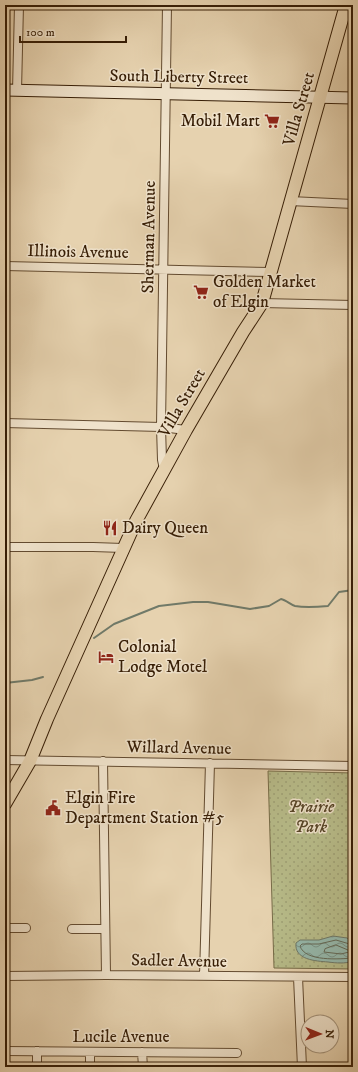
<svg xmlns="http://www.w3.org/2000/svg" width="358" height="1072" font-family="'IM FELL DW Pica',serif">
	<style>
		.grass { fill: url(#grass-dots); stroke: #776c48 }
		.water { fill: url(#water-waves); stroke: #707a69 }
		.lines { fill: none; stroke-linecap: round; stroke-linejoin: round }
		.shore { stroke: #666b58; stroke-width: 1 }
		.stream { stroke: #707a69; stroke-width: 2 }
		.minor-casing { stroke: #634b30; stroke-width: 10 }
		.secondary-casing { stroke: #371e06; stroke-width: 13 }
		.primary-casing { stroke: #371e06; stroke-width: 14 }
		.minor { stroke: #efe2cb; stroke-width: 8 }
		.secondary { stroke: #efe2cb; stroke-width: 11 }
		.primary { stroke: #e6d2af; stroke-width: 12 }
		.labels { text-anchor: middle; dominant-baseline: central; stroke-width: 3; stroke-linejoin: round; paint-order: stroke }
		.street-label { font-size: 17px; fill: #371e06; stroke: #efe2cb }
		.poi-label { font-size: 17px; fill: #371e06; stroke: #efe2cb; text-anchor: start }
		.park-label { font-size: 17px; font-style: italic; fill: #574527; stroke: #efe2cb }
	</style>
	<defs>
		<pattern id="grass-dots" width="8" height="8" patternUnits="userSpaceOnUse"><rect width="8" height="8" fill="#b7bb89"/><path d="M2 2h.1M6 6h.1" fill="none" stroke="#9ea075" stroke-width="1.8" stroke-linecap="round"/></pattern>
		<pattern id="water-waves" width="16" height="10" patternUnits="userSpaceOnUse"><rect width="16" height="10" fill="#96b8ab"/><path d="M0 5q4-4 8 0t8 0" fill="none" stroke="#7b9589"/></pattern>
	</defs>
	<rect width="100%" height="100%" fill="#e6d2af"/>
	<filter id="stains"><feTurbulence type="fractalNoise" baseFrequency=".005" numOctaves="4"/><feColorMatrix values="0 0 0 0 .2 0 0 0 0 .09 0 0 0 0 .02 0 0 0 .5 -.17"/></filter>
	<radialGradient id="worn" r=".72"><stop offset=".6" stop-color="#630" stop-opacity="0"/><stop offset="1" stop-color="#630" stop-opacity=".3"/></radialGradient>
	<path class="grass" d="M 268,771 L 353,773 L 353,969 L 274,968 Z"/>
	<path class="water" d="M 333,936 L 347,938 L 353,942 L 353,961 C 345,964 336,963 328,962 C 316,961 294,960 296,943 L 300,940 L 319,940 Z"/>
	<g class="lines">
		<path class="shore" d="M 336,945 L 348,950 L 349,952 L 341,954 L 324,952 L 325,949 Z
			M 353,945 L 336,940 L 319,944 L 302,944 L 300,946 C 305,962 340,959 353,958"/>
		<path class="stream" d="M 94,638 L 114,624 L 159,606 L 193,602 L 208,602 L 250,609 L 269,606 L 281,599 C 286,600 291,605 295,606 C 305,608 318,607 328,606 L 339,592 L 353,590
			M 5,683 L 32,680 L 43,677"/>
		<g class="minor-casing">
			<path id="minor" d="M 17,91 L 19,5
				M 290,201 L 353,204
				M 5,266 L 270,272
				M 262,303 L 353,305
				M 5,423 L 161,427 L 186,430
				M 164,469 L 162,460 L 161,427 L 167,5
				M 5,547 L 93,547 L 123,548
				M 5,760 L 353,766
				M 103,761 L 106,975
				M 5,928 L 26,928
				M 72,929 L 105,929
				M 5,976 L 106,975 L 353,977
				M 204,976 L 210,763
				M 298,977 L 302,1067
				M 5,1051 L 237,1053
				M 142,1052 L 143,1067
				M 37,1067 L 37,1051
				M 90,1067 L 90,1052"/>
		</g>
		<g class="secondary-casing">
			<path id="secondary" d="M 5,90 L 353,98"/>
		</g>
		<g class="primary-casing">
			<path id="primary" d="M 5,804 L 30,761 L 47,719 L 136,521 L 186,430 L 243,332 L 262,303 L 346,5"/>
		</g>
		<use href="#minor" class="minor"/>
		<use href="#secondary" class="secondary"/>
		<use href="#primary" class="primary"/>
	</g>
	<defs>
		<g id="supermarket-bare" transform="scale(1.2)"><path d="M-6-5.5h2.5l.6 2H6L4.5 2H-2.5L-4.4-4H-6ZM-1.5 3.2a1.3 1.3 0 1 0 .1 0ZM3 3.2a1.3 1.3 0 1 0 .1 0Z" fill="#8f2418" stroke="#efe2cb" stroke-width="2.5" paint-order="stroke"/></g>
		<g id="restaurant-bare" transform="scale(1.2)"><path d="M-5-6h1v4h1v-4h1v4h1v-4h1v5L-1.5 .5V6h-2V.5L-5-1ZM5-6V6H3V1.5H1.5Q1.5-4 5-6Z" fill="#8f2418" stroke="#efe2cb" stroke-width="2.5" paint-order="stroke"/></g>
		<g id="hotel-bare" transform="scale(1.2)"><path d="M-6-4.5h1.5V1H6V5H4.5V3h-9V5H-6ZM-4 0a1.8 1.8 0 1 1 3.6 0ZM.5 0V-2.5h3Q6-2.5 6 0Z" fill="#8f2418" stroke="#efe2cb" stroke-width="2.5" paint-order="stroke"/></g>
		<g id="civic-bare" transform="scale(1.2)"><path d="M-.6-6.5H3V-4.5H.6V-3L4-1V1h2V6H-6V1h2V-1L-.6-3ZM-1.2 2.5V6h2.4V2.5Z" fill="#8f2418" stroke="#efe2cb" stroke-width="2.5" paint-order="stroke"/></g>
	</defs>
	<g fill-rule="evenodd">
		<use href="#supermarket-bare" x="272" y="121"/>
		<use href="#supermarket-bare" x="201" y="292"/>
		<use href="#restaurant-bare" x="110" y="528"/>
		<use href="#hotel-bare" x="106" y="657"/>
		<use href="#civic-bare" x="53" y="808"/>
	</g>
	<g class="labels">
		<g class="street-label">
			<text transform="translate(179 77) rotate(1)">South Liberty Street</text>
			<text transform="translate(299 109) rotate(-74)">Villa Street</text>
			<text transform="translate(149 237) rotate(-89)">Sherman Avenue</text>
			<text transform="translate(78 252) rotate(1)">Illinois Avenue</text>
			<text transform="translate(182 403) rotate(-60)">Villa Street</text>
			<text transform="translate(179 748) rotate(1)">Willard Avenue</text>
			<text transform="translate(179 961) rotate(1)">Sadler Avenue</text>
			<text x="121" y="1037">Lucile Avenue</text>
		</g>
		<g class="poi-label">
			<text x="260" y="121" text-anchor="end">Mobil Mart</text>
			<text x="213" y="282">Golden Market<tspan x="213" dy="20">of Elgin</tspan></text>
			<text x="122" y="528">Dairy Queen</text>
			<text x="118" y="647">Colonial<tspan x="118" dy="20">Lodge Motel</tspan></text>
			<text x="65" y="798">Elgin Fire<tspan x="65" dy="20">Department Station #5</tspan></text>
		</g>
		<g class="park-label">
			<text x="311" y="807">Prairie<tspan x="311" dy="20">Park</tspan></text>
		</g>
	</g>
	<rect width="358" height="1072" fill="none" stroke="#e6d2af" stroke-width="20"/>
	<rect x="6" y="6" width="346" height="1060" fill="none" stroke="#371e06" stroke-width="2"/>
	<rect x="10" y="10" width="338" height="1052" fill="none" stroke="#371e06"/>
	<g transform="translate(320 1034) rotate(91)"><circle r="19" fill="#efe2cb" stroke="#a5947c"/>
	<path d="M0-3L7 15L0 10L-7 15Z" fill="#8f2418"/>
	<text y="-6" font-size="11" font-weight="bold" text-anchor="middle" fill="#371e06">N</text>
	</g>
	<path d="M20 36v6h106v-6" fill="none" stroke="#371e06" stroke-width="2"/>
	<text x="26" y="36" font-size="12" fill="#371e06" stroke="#efe2cb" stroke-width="3" paint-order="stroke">100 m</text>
	<rect width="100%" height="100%" filter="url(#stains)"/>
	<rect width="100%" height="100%" fill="url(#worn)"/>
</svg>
